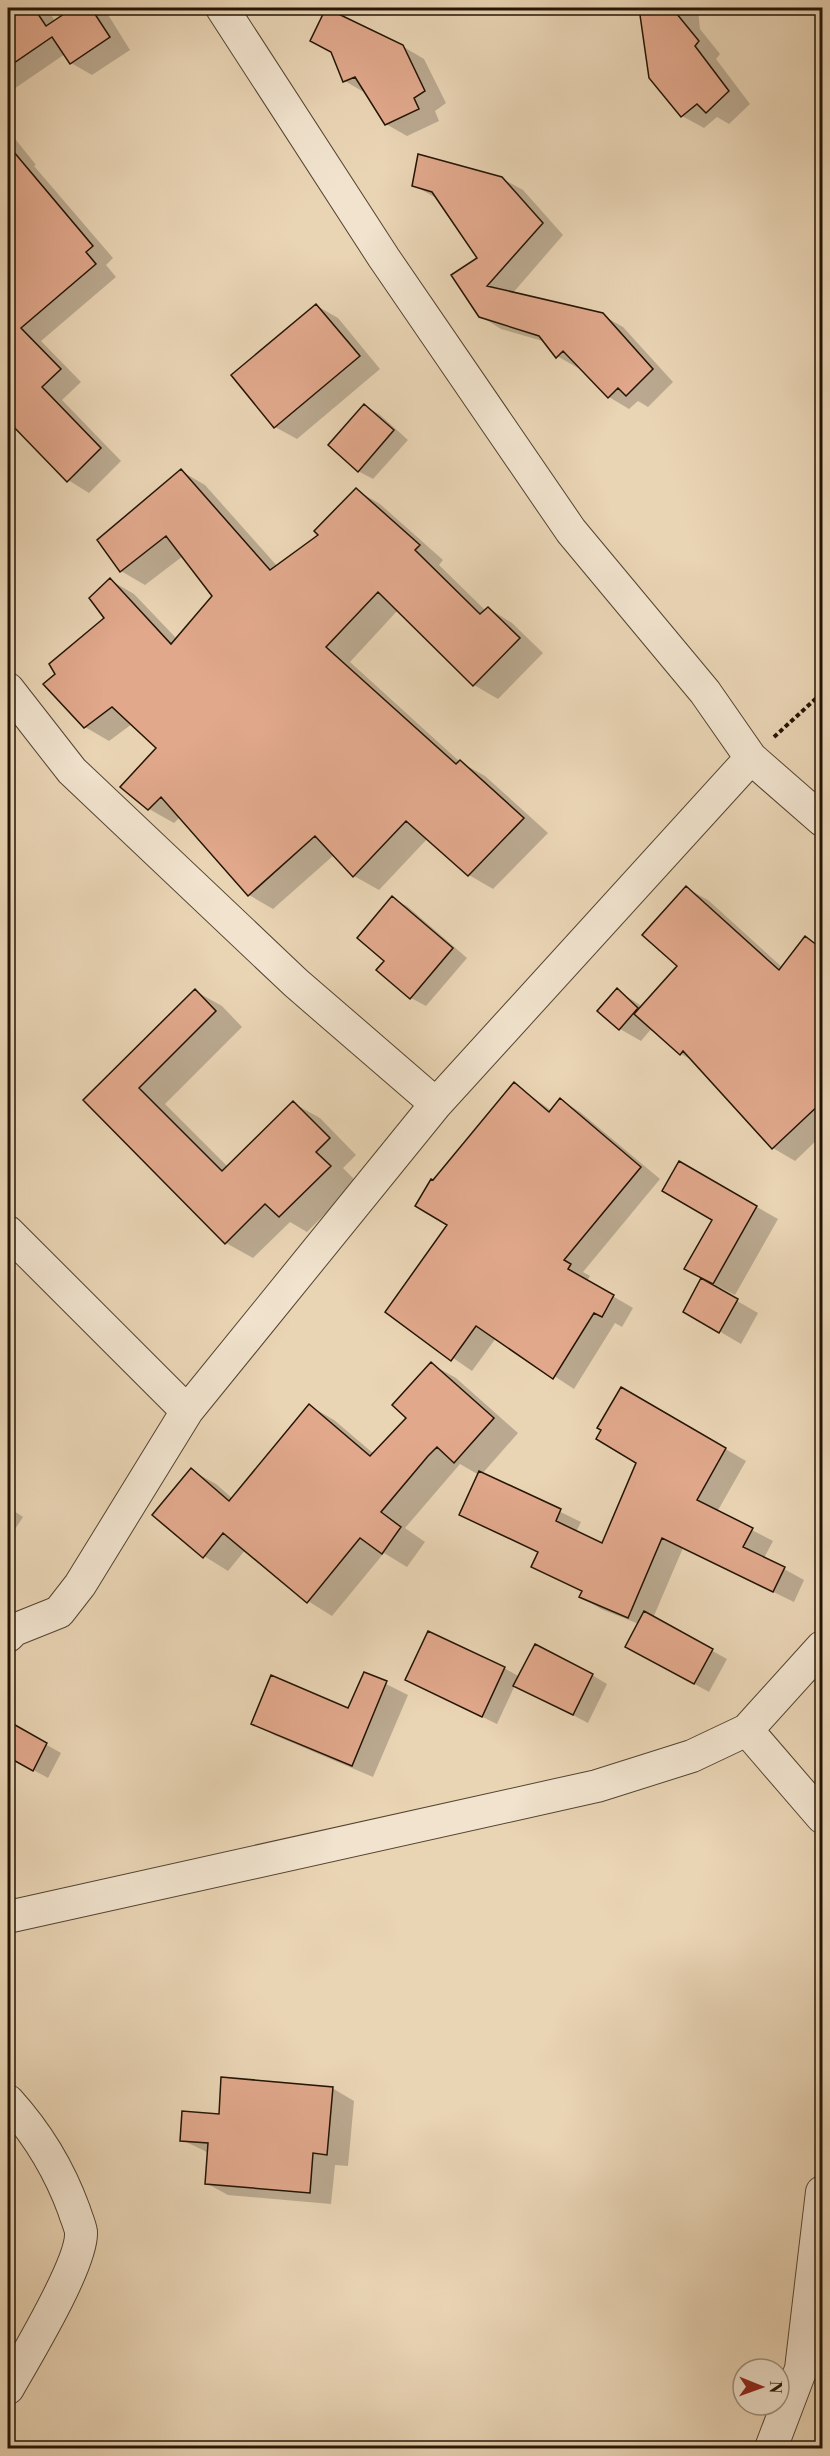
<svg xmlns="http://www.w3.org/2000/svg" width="830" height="2456" font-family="'Libre Bodoni',serif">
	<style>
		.shadow { fill: #0003 }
		.building { fill: #e1a88c; stroke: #231404; stroke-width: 1.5 }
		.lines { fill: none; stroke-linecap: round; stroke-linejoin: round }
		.street-casing { stroke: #544430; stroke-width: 34 }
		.path { stroke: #231404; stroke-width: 4; stroke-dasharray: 4.5 3; stroke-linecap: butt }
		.street { stroke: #f1e3ce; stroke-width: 32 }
	</style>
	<rect width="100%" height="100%" fill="#e9d4b4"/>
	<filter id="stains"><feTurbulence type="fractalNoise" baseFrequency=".00333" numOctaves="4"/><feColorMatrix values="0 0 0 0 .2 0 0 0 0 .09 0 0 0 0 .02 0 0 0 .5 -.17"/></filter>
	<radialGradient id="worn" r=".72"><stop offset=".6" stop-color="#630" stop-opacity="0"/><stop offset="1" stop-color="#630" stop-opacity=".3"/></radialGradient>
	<path class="shadow" d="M 8,8 L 46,8 L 55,21 L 76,8 L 97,8 L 107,13 L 130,50 L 92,75 L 71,63 L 65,54 L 8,93 Z
		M 641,8 L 698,10 L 700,29 L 720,54 L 716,59 L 750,104 L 729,124 L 717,117 L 704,128 L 682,116 L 651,77 Z
		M 402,46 L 424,59 L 446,103 L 435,111 L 439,121 L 407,136 L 386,124 L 367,94 L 345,81 Z
		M 8,130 L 36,165 L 34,166 L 113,258 L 106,265 L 116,277 L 41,341 L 81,382 L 62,400 L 121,461 L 89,493 L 68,480 L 8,418 Z
		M 501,178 L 523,190 L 563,235 L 512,294 L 602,315 L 623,327 L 673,382 L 648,407 L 638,401 L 629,409 L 609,397 L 580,366 L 578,368 L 557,356 L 546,342 L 501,329 L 480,316 L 479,258 L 438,199 L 413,185 Z
		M 317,306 L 338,318 L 380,369 L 297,439 L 275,427 Z
		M 364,406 L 379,414 L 408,440 L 373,479 L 358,471 Z
		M 181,471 L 205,485 L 278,567 L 321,535 L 356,490 L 380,504 L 443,560 L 439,565 L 486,611 L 488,608 L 512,623 L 543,653 L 498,699 L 474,685 L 398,610 L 350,662 L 460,762 L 485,776 L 548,833 L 493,889 L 469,875 L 428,838 L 379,890 L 354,876 L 334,855 L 273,909 L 249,895 L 180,817 L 174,823 L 149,809 L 158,748 L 132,724 L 109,741 L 85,727 L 57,674 L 106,618 L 110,580 L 134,594 L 177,639 L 214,596 L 183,556 L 145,585 L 121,571 Z
		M 686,888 L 708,900 L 783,968 L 806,938 L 822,948 L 822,1135 L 795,1161 L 773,1148 L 695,1062 L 681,1054 L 652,1028 L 641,1041 L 620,1029 L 617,990 L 643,1007 L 679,966 Z
		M 392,898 L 407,906 L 467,958 L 426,1006 L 411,998 L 379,970 L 386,961 Z
		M 195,991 L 222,1006 L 242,1027 L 165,1104 L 228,1167 L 293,1103 L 320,1118 L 356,1155 L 343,1168 L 357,1182 L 307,1232 L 290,1222 L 253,1258 L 226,1243 L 85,1100 Z
		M 514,1084 L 552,1111 L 561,1100 L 580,1112 L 660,1179 L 583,1272 L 590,1276 L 587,1281 L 633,1308 L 622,1327 L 615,1323 L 574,1389 L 496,1338 L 472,1371 L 387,1312 L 450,1225 L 433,1182 Z
		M 679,1163 L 778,1219 L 735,1295 L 715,1285 L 713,1287 L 758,1313 L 741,1344 L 685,1311 L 703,1278 L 714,1219 Z
		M 431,1364 L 456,1378 L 518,1433 L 482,1474 L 581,1522 L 576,1532 L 603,1545 L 638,1462 L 642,1400 L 746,1461 L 717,1512 L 773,1541 L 764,1558 L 804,1580 L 794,1602 L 683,1548 L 653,1618 L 727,1659 L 709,1692 L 642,1655 L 639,1624 L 601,1609 L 581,1597 L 583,1592 L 533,1567 L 539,1553 L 460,1514 L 479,1475 L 460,1464 L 405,1528 L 425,1542 L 407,1567 L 384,1553 L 332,1616 L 308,1601 L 246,1549 L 228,1571 L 204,1556 L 191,1470 L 216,1484 L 233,1499 L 310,1406 L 334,1420 L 374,1454 L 408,1418 Z
		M 8,1507 L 23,1517 L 8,1540 Z
		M 504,1668 L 520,1677 L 592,1675 L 607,1684 L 588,1723 L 515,1685 L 497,1724 L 422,1688 Z
		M 364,1673 L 408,1695 L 373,1777 L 274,1735 L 253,1723 L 349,1710 Z
		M 8,1723 L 61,1753 L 48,1778 L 8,1756 Z
		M 332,2088 L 354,2101 L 348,2166 L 335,2165 L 331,2204 L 228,2195 L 206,2183 L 209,2153 L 182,2140 L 220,2116 Z"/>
	<path class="building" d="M 8,8 L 34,8 L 46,26 L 73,8 L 91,8 L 110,37 L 70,64 L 52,37 L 8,67 Z
		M 326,8 L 403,45 L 425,91 L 414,98 L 419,109 L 385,125 L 355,77 L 343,82 L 331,52 L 310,41 Z
		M 639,8 L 672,8 L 699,41 L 695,46 L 729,91 L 706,113 L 697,104 L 681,117 L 649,78 Z
		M 8,145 L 93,246 L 86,252 L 96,264 L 21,328 L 61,369 L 42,387 L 101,448 L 67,482 L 8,421 Z
		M 418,154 L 502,177 L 543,223 L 487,286 L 603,313 L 653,369 L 626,396 L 618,388 L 608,398 L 563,351 L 556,358 L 539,336 L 479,317 L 451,275 L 477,258 L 432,192 L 412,186 Z
		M 316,304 L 360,356 L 274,428 L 231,375 Z
		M 364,404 L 394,430 L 358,472 L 328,445 Z
		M 181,469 L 270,570 L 318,535 L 314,531 L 356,488 L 420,545 L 415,550 L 480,614 L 488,607 L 520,638 L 473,686 L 378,592 L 326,647 L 456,764 L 460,760 L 524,818 L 468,876 L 406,821 L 353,877 L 315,836 L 248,896 L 161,797 L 148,810 L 120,787 L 156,748 L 112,707 L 84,728 L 43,684 L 55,674 L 49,664 L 104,618 L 89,598 L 110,578 L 171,644 L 212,596 L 166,536 L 120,572 L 97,540 Z
		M 686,886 L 779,970 L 805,936 L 822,949 L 822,1102 L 772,1149 L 683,1051 L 680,1055 L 634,1014 L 677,966 L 642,935 Z
		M 392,896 L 453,948 L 410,999 L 376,970 L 384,961 L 357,938 Z
		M 617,988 L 638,1008 L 619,1030 L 597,1011 Z
		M 195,989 L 216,1011 L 139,1088 L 222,1171 L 293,1101 L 330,1138 L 316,1152 L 331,1166 L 279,1217 L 265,1204 L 225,1244 L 83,1100 Z
		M 514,1082 L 549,1112 L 560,1098 L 641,1167 L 564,1260 L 571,1264 L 568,1269 L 614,1295 L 602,1317 L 594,1313 L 553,1379 L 476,1326 L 451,1361 L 385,1312 L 447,1225 L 415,1206 L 431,1179 L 433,1180 Z
		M 679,1161 L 757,1206 L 713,1284 L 684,1269 L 712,1220 L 662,1191 Z
		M 701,1278 L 738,1299 L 719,1333 L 683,1312 Z
		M 431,1362 L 494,1418 L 454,1463 L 437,1447 L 428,1456 L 381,1512 L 401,1527 L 382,1554 L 360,1538 L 307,1603 L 223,1533 L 203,1558 L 152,1515 L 191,1468 L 229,1501 L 309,1404 L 370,1456 L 406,1418 L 392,1405 Z
		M 621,1387 L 726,1448 L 697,1500 L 753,1528 L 743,1547 L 785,1567 L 773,1592 L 662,1538 L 628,1618 L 579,1597 L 582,1591 L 531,1567 L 538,1552 L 459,1515 L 479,1471 L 561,1509 L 556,1521 L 602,1543 L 636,1463 L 596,1439 L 601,1430 L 597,1428 Z
		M 644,1611 L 713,1649 L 694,1684 L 625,1647 Z
		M 428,1631 L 505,1667 L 482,1717 L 405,1680 Z
		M 535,1644 L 593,1674 L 573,1715 L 513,1686 Z
		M 364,1672 L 387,1681 L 352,1766 L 251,1724 L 271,1675 L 348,1708 Z
		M 8,1721 L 47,1743 L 33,1771 L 8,1757 Z
		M 221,2077 L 333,2087 L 327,2155 L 313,2153 L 310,2193 L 205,2184 L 208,2143 L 180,2141 L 182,2111 L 219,2114 Z"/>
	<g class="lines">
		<g class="street-casing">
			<path id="street" d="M 222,8 L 384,258 L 571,531 L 705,692 L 751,758 L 822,820
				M 8,689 L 72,771 L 296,983 L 436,1104
				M 8,1232 L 187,1411
				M 8,1636 L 14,1630 L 59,1612 L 80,1585 L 187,1411 L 436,1104 L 751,758
				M 747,1730 L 822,1817
				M 8,1917 L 597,1786 L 692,1756 L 747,1730 L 822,1647
				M 8,2101 C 37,2133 59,2169 74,2210 C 76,2217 80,2225 81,2232 C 83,2263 25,2358 8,2388
				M 771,2448 L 801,2369 L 822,2192"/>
		</g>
		<path class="path" d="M 774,737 L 822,693"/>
		<use href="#street" class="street"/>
	</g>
	<rect width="830" height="2456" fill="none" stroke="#e9d4b4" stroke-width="30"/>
	<rect x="9" y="9" width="812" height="2438" fill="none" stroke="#231404" stroke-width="3"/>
	<rect x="15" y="15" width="800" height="2426" fill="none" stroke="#231404" stroke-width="1.5"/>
	<g transform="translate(761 2387) rotate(91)"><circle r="28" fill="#f1e3ce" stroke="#9f907d" stroke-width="1.5"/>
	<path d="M0-4.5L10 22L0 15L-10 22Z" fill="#8f2418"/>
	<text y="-9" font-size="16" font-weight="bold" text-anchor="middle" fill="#231404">N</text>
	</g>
	<rect width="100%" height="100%" filter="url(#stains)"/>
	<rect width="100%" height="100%" fill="url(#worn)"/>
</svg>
